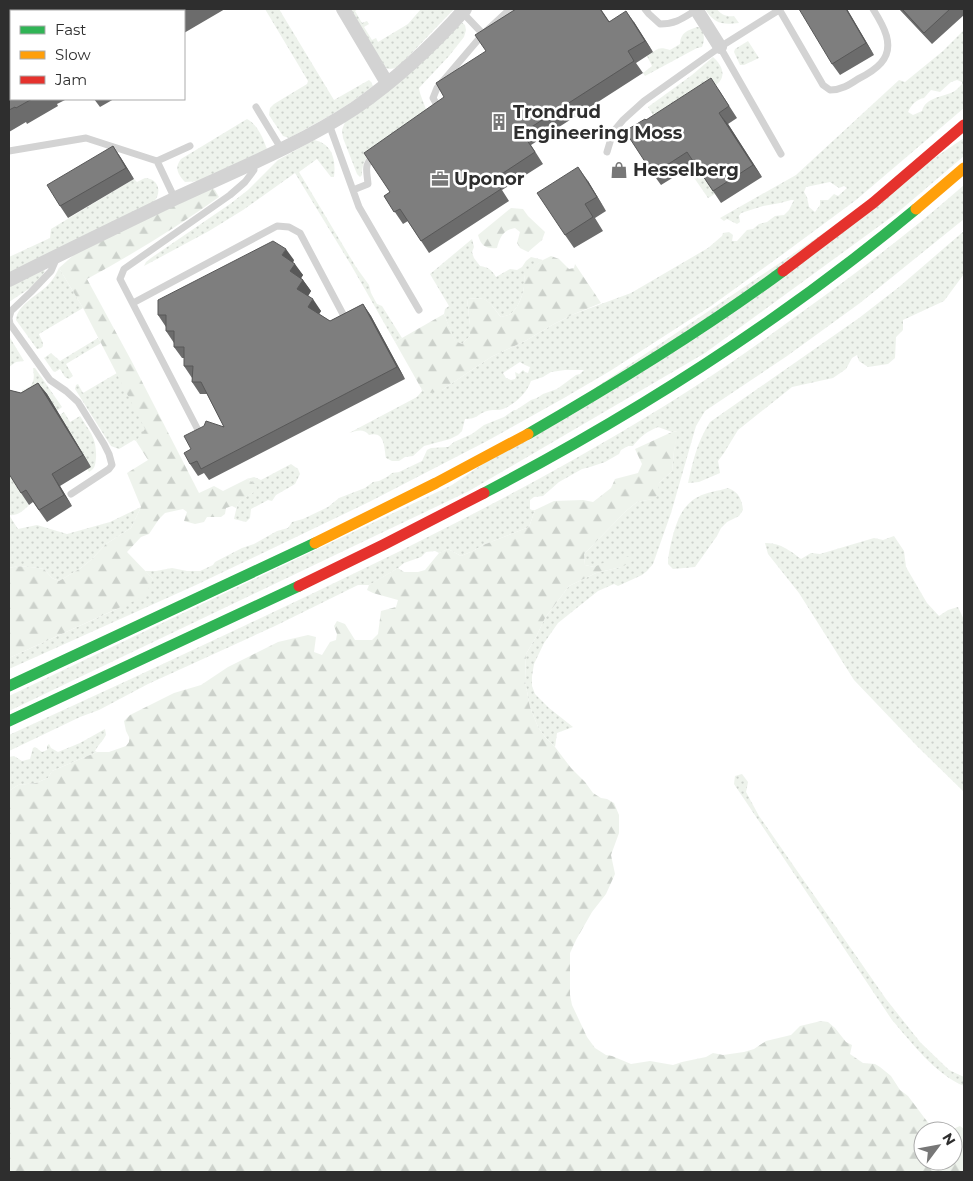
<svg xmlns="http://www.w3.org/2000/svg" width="973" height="1181" font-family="Montserrat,sans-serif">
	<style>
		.grass { fill: url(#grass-dots); fill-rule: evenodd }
		.forest { fill: url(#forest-firs) }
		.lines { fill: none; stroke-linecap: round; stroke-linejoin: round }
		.lane { stroke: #d3d3d3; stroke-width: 7 }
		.street { stroke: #d3d3d3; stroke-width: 14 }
		.fast { stroke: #30b455; stroke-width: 11 }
		.slow { stroke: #ff9f0a; stroke-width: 11 }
		.jam { stroke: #e5322d; stroke-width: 11 }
		.wall { fill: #6c6c6c }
		.shaded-wall { fill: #585858 }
		.building { fill: #7e7e7e; stroke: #585858 }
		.labels { text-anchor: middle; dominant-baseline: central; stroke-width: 5; stroke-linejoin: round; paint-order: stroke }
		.poi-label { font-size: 18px; font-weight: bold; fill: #2e2e2e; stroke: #fff; text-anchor: start }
	</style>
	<defs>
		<pattern id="grass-dots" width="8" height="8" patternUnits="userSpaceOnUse" patternTransform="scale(1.25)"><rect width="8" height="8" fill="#eef3ec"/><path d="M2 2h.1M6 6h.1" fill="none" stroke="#ccd1cb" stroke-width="1.8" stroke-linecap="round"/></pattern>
		<pattern id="forest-firs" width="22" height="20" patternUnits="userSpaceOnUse" patternTransform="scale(1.25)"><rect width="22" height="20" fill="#eef3ec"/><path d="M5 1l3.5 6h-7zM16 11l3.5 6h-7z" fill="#ccd1cb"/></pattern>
	</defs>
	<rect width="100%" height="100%" fill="#fff"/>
	<path class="grass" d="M 265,9 L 279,9 L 334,100 L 369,80 L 371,82 L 373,86 C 347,107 319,122 289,138 L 283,136 L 269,115 L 270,108 L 274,104 L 307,84 L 308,81 Z
		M 350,9 L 358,9 L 355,11 L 362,23 L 367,21 L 369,24 L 364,27 L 372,40 L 376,38 L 378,42 L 408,24 L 421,9 L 454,9 L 402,63 C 396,68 392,71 384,67 Z
		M 705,9 L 717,9 C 721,15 727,17 734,16 L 739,23 C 722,25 715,24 705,9 Z
		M 460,21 L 465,25 L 466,30 L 464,37 L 449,56 L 419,88 C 420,96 424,102 426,110 L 369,155 C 364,161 362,166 362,175 L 360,177 L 357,174 L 343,138 L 342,130 L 345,122 Z
		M 697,27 L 702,28 C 704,35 705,40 702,47 L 697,48 L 645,76 L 643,73 L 652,66 L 647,56 C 658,49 658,46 670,50 L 680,44 C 680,33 688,30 697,27 Z
		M 964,30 L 964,108 L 856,200 L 783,254 L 711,306 L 610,371 L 564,398 L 487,441 L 369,502 L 196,585 L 9,669 L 9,658 L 119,608 L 153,579 L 145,571 L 156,571 L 172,568 L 187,571 L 200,571 L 213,565 L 215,562 L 242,548 L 254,544 L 277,531 L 288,528 L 292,522 L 303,519 L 328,507 L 339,498 L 365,488 L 373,482 L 379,481 L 387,477 L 392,473 L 399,472 L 422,461 L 427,450 L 431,448 L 448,447 L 454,442 L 472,434 L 484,425 L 504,417 L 514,410 L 516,410 L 531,400 L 537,398 L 543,394 L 557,389 L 576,375 L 580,374 L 584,370 L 565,370 L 551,372 L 543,377 L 531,381 C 527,393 515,404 503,409 C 498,411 492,409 487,411 C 477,414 478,419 465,419 L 462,431 L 458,435 L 450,439 L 424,446 L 413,456 L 405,457 L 399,461 L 392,461 L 386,458 C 384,447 385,431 369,435 C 363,428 357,431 349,433 L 417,397 L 422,391 L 421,388 L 424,391 L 442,390 L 491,357 L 525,341 L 554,324 L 574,314 L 631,293 L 708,248 L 722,236 L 723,233 L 729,232 L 733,235 L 732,241 L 737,241 L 747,230 L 753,229 L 759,224 L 767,222 L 775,216 L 784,215 L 789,210 L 794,200 L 791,200 L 780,203 L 763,206 L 741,213 L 739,216 L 740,222 L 737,224 L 727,219 L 724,221 L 720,218 L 796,175 L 899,80 L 905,82 L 943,51 ZM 957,80 L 962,82 L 962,84 C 959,87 957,90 953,92 C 942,97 925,98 922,111 L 913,115 L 908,112 C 911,105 917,99 924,98 L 931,90 L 940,92 L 951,82 ZM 830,182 L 839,188 L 844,186 L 847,188 L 838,196 L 834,194 L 828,200 L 820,200 L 820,205 L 815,212 L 809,207 L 807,197 L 804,192 L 806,187 ZM 520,362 L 525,365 L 530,367 L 528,373 L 525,372 L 523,370 L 519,374 L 515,372 L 516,377 L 515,379 L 511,380 L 506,378 L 503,373 Z
		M 748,41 L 759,58 L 744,65 L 740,65 L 734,52 L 735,49 Z
		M 713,57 C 720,63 726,73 720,81 C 717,85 710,89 706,92 L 715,194 L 708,198 L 677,153 L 648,107 L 692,75 Z
		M 247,119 C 257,124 264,139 267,150 L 200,181 L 185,182 C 178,174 174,168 181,159 Z
		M 964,138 L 964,156 L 897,213 L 705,353 L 469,491 L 9,711 L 9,696 L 452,485 Z
		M 314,140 C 333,144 336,160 334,177 L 331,177 L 317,159 L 299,172 L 356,267 L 369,285 L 371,293 L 377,304 L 382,306 L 402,338 L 395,342 L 351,265 L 295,173 L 243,210 L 209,231 L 144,266 L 146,262 L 151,258 L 230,204 L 248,190 L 278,160 Z
		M 145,178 C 159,179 162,192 154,202 L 9,274 L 9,257 L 50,238 L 51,229 L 134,179 L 137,182 Z
		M 964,185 L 964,219 L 860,303 L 787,356 L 705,411 L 696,426 L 671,513 L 653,564 L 647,571 L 642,575 L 618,586 L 614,584 L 598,591 L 558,623 L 544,643 L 534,664 L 532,676 L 532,686 L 535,694 L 549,708 L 573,727 L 557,733 L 555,747 L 545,737 L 538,727 L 530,707 L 525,681 L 526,654 L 536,637 L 545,618 L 569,586 L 596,573 L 621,567 L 619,562 L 594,567 L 585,565 L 584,554 L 626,511 L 637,502 L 652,499 L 659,483 L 672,471 L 674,451 L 677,431 L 672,432 L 658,427 C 645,433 642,435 633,446 L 628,446 L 621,450 L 619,454 L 605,462 L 590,467 L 582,469 L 559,482 L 543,496 L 534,497 L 530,500 L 530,509 L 532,510 L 535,510 L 529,527 L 483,545 L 473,551 L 461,556 L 448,549 L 439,553 L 435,551 L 426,552 L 421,557 L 404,563 L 398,568 L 373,583 L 369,585 L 358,585 L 275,626 L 148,684 L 99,710 L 80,717 L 9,751 L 9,735 C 88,699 167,662 246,625 C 397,554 547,481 688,391 C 721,370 753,348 784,325 C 846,281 907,235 964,185 Z
		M 964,231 L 964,274 L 944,301 L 903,320 L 903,330 L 896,337 L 895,358 L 888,364 L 868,367 L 859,361 L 857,355 L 852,358 L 846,369 L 833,378 L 792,387 L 738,430 L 724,453 L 718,461 L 720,473 L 699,482 L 688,483 C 693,461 697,442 710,422 L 859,318 L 899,287 Z
		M 472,239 L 474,247 L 472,252 L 474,258 L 480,266 C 488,267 492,270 496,277 L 510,269 L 517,270 L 522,267 L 526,261 L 531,257 L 543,260 L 525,275 C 524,279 524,282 524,287 C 523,295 517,311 509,315 C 506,316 504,316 501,317 C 488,301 488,296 467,299 L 470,325 L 470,336 L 462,344 L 455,342 L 444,314 L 445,309 L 449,306 L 430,274 Z
		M 59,268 L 83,308 L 39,334 C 41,340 48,348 37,349 L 16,320 C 17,305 38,295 48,285 C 53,280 56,274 59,268 Z
		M 43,269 L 45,271 C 38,285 22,293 9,302 L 9,287 Z
		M 9,336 L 24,361 L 16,362 L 9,367 Z
		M 98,338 L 101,343 L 66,364 L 73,376 L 69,379 L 65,377 L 60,369 L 55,372 L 53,371 L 44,358 L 51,353 L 60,361 Z
		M 33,368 L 35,368 L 62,407 L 57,411 L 21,403 L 22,390 C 34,388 35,379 33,368 Z
		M 117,373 L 146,429 L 136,441 L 134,440 L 119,449 L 111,446 L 75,389 L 76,385 L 78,384 L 83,393 Z
		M 64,412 L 70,422 L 80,416 C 90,432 97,438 96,458 C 95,464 96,468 89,472 L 60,415 Z
		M 291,464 L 298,469 L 300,474 L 295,484 L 276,495 L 272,501 L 268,500 L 251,509 L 250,518 L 246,522 L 234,519 C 238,501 237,502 254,492 L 254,483 L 247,479 L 254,477 L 261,480 Z
		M 9,472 L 29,505 C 23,511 18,516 9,515 Z
		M 728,488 C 739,492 742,500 743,510 L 739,516 L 727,522 L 721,528 L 717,536 L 695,567 L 673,569 L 668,564 C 668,552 675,524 681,514 C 684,508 691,500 698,497 C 706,492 719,491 728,488 Z
		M 141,507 L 131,528 L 106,544 L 92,559 L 81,568 L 59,581 L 52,578 L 44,569 C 31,567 21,565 9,568 L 9,515 L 18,529 L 37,525 L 67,534 L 110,522 Z
		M 894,536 L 904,551 L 906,567 L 927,603 L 939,616 L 948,610 L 958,607 L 964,620 L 964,792 L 917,746 L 854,680 L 799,593 L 768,554 L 765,543 C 779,542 791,551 801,559 L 811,553 L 820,554 L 874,538 L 883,540 Z
		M 105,729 L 106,735 C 103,741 98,745 95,751 L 97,752 L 52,771 L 48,778 L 36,783 L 18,785 L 9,791 L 9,757 L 14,756 L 22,761 L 30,759 L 33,748 L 35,747 L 42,752 L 47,750 L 47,746 L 49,744 L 51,748 L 58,752 L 80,743 Z
		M 742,774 L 748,782 L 746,792 L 759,816 L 886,999 L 920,1042 L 949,1070 L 964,1077 L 964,1086 C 934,1073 913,1044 892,1020 L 734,784 L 735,776 Z"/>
	<path class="forest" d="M 212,188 L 215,190 L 219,197 C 177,227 133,254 87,279 L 131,360 L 199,493 L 214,486 L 223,491 L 247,479 L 254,483 L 257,488 L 254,492 L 240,501 L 236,508 L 232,506 L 226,508 L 225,514 L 221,517 L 207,517 L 204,522 L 195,524 L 184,521 L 187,512 L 183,509 L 165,513 L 159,519 L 149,534 L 141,537 L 127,552 L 153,579 L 145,596 L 9,658 L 9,568 C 21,565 32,567 44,569 L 52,578 L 59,581 L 81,568 L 92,559 L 106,544 L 131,528 L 141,507 L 127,473 L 148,460 L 136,441 L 145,429 L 83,308 L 59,268 L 77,252 Z
		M 511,208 L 523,209 L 528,216 L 545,232 L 542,240 L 528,252 L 520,248 L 517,243 L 520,232 L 515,228 C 503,230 500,237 497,248 C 486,249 481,246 478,235 Z
		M 551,256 L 559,259 L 569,269 L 574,268 L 575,264 L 601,303 L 574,314 L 554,324 L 525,341 L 491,357 L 442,390 L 432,393 L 424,391 L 421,388 L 395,342 L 444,314 L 455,341 L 462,344 L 470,336 L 470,325 L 467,299 C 489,296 488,301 501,317 C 502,317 508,315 509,315 C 517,311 523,295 524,287 C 524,282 524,279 525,274 L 543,260 Z
		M 678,431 L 674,451 L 672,471 L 659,483 L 658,495 L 653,499 L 637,502 L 626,511 L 584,554 L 585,565 L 594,567 L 610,560 L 619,562 L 622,557 L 629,557 L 634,560 L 630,563 L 621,567 L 596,573 L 569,586 L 545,618 L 536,637 L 526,654 L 525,681 L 530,707 L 538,727 L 545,737 L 555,747 L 571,768 L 585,782 L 593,793 L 601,798 L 607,799 L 614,803 L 619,815 L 619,833 L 611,855 L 615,874 L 606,894 L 592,912 L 576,940 L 570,953 L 570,995 L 572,1005 L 587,1037 L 595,1048 L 606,1055 L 612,1056 L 631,1064 L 650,1061 L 673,1065 L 682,1062 L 706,1057 L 713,1053 L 723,1055 L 744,1052 L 754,1049 L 766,1041 L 791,1035 L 800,1026 L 821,1021 L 828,1022 L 835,1028 L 846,1042 L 852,1045 L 850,1054 L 863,1063 L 875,1064 L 880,1067 L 891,1076 L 900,1090 L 908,1096 L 932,1128 L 942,1131 L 923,1131 L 923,1161 L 953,1161 L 953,1131 L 948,1131 L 960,1126 L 964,1129 L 964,1172 L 9,1172 L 9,791 L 18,785 L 36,783 L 48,778 L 52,771 L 97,752 L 109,752 L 126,746 L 129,742 L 129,737 L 126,731 L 124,721 L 130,715 L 174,693 L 201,685 L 228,667 L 278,642 L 308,635 L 316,637 L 314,652 L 322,655 L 330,642 L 336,640 L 337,634 L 334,626 L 337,621 L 345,624 L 355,640 L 372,640 L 378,634 L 381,611 L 396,607 L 398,600 L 373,593 L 367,590 L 369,585 L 398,568 L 404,572 L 418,572 L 425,570 L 439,553 L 448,549 L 461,556 L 473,551 L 483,545 L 529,527 L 535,510 L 554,501 L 583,500 L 593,502 L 611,488 L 615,479 L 638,473 L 642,464 L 635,449 L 672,432 Z"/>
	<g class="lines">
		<path class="lane" d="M 645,9 L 649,14 L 660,24 C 676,24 683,18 696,10
			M 779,9 L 823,85 L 830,90 C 841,90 849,85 858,79 C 866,75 875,70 881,63 C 896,46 883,25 873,9
			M 462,12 L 483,34
			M 720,47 L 781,154
			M 256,107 L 282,150
			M 435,110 L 437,105 L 433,98 L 437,88 L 483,34 L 510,9
			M 329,124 L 359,207 L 419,310
			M 9,151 L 86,138 L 157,161 L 190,146
			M 607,152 L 613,132 L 623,120 L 644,101 L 720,47 L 779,10
			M 157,161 L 175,199
			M 353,190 L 368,184 C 367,171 363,164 375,155
			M 57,257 L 51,271 L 31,292 L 11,311 L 9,318 L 10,324 L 50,380 L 66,391 L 78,402 L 104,444 L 109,454 L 112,465 L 109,469 L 71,494
			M 133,303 L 277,226 L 289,227 L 300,233 L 345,318
			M 197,428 L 120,279 L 124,269 L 230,195 L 245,182 L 254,170 L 253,163"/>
		<path class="street" d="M 343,9 L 387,83
			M 696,9 L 720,47
			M 9,280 C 64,252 120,225 176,198 C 236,170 299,145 355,108 C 394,81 434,44 465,9"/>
		<path class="fast" d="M 528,434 C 615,384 702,331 783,271
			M 484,493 C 637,413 784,319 916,209
			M 9,686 L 315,543
			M 9,721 L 299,586"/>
		<path class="slow" d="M 916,209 L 964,168
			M 315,543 L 436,483 L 528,434"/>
		<path class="jam" d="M 783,271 L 873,203 L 964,125
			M 299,586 L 383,545 L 484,493"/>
	</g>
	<path class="wall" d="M 9,9 L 225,9 L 184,33 L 184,11 L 11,11 L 11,99 L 67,99 L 57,104 L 58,106 L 27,124 L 26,122 L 9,132 Z
		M 516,9 L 601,9 L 609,21 L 634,22 L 653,52 L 636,63 L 643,73 L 531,145 L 543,164 L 502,190 L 509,201 L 429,253 L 408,221 L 403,224 L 384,196 L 390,192 L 444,97 L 486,51 Z
		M 847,9 L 874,55 L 840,75 L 832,64 Z
		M 899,9 L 964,9 L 964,15 L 932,44 Z
		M 719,90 L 737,118 L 728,124 L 762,177 L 721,203 L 695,164 L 661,185 L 653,174 L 646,120 Z
		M 94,99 L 114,99 L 100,107 Z
		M 113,146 L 121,158 L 134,179 L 68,218 L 60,206 Z
		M 588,181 L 606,211 L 595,218 L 603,231 L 574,248 L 565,235 Z
		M 294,260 L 293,263 L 303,275 L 301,278 L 303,280 L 311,291 L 308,296 L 321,311 L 319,314 L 330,321 L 363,304 L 371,316 L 405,379 L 209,480 L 204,473 L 198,476 L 190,464 L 191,449 L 224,427 L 207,394 L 200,394 L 192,382 L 192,378 L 184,366 L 184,358 L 182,358 L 174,347 L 174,343 L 166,331 L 166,327 L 158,315 Z
		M 38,383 L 47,394 L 91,467 L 60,486 L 72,506 L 47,522 L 33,502 L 29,505 L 21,493 L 9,390 L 21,393 Z"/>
	<path class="shaded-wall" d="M 846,9 L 847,9 L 874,55 L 866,43 Z
		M 626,11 L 634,22 L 653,52 L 645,41 Z
		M 719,113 L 728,124 L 762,177 L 753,165 Z
		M 113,146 L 121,158 L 134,179 L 126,168 Z
		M 578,167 L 588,181 L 606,211 L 597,197 Z
		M 286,249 L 294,260 L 290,267 L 282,255 Z
		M 295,264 L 303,275 L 298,283 L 290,271 Z
		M 303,280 L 311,291 L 305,301 L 297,289 Z
		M 313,299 L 321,311 L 316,319 L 308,307 Z
		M 363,304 L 371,316 L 405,379 L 397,367 Z
		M 38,383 L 47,394 L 91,467 L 83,455 Z
		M 52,474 L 60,486 L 72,506 L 64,495 Z"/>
	<path class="building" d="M 9,9 L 187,9 L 183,11 L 11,11 L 11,99 L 32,99 L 16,108 L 15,107 L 9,110 Z
		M 516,9 L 600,9 L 609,22 L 626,11 L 645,41 L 628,51 L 634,61 L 522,133 L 535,152 L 494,179 L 501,189 L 421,241 L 400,209 L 394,212 L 384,196 L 390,192 L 364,153 L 444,97 L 436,83 L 486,51 L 475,35 Z
		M 799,9 L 846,9 L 866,43 L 832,64 Z
		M 902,9 L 950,9 L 924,33 Z
		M 711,78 L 729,106 L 719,113 L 753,165 L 713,191 L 687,152 L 653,174 L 625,131 L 645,119 L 646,120 Z
		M 113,146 L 126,168 L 60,206 L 47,185 Z
		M 578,167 L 597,197 L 585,204 L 593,217 L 565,235 L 537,193 Z
		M 273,241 L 286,249 L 282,255 L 295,264 L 290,271 L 303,280 L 297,289 L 313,299 L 308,307 L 330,321 L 363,304 L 397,367 L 201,469 L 197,461 L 190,464 L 184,453 L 191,449 L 184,436 L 204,426 L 206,421 L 224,427 L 201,382 L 192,382 L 193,366 L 184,366 L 184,347 L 174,347 L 174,331 L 166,331 L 166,315 L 158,315 L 158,300 Z
		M 38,383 L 83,455 L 52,474 L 64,495 L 39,510 L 26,490 L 21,493 L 9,474 L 9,390 L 21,393 Z"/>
	<defs>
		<g id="building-bare" transform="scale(1.35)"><path d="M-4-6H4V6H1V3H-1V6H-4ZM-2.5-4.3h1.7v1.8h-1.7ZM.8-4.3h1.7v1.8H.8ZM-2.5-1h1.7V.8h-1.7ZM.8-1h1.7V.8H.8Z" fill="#777" stroke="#fff" stroke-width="2.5" paint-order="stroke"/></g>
		<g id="shop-bare" transform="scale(1.35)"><path d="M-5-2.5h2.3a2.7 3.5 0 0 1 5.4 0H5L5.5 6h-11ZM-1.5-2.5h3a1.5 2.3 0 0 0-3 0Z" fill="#777" stroke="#fff" stroke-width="2.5" paint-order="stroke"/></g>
		<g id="office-bare" transform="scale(1.35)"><path d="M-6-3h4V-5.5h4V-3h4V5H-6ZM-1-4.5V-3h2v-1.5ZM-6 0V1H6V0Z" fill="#777" stroke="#fff" stroke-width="2.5" paint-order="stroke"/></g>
	</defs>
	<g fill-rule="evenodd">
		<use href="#building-bare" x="499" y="122"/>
		<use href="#shop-bare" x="619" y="170"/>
		<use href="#office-bare" x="440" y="179"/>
	</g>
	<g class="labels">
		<g class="poi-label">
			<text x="513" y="112">Trondrud<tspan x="513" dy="21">Engineering Moss</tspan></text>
			<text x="633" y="170">Hesselberg</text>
			<text x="454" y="179">Uponor</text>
		</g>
	</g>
	<rect width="973" height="1181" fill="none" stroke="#2e2e2e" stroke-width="20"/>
	<rect x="10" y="10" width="175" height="90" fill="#ffffff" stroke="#ababab"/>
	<rect x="20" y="26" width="25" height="8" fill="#30b455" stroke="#ababab"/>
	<text x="55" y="35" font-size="15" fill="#2e2e2e">Fast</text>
	<rect x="20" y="51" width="25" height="8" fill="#ff9f0a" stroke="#ababab"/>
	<text x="55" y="60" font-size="15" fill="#2e2e2e">Slow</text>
	<rect x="20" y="76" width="25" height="8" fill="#e5322d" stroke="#ababab"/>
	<text x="55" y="85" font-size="15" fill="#2e2e2e">Jam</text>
	<g transform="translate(938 1146) rotate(58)"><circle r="24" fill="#ffffff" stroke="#ababab"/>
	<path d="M0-4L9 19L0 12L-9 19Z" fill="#777777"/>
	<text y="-8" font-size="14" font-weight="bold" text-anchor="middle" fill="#2e2e2e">N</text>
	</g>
</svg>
